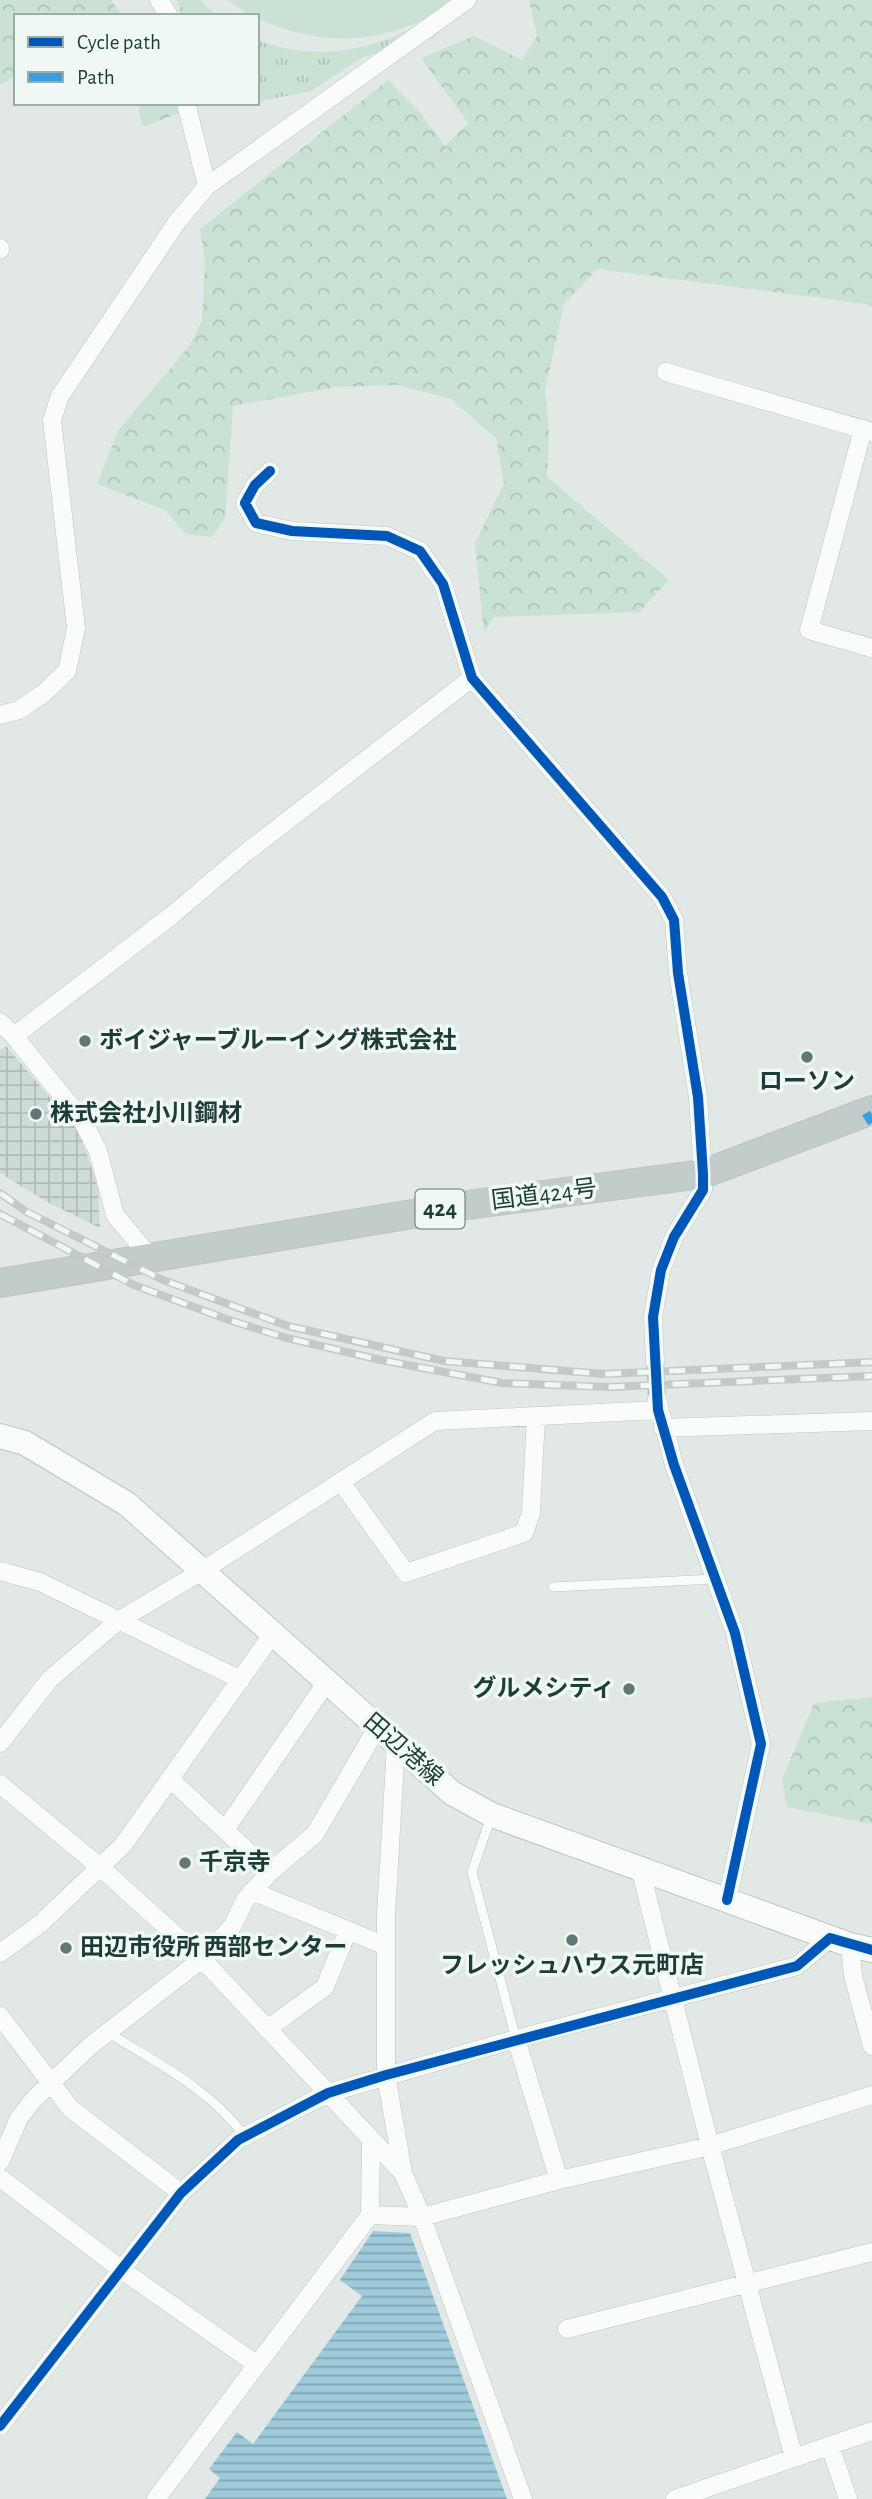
<svg xmlns="http://www.w3.org/2000/svg" width="872" height="2499" font-family="'Alegreya Sans','Noto Sans JP',sans-serif">
	<style>
		.industrial { fill: url(#industrial-grid) }
		.grass { fill: url(#grass-tufts) }
		.forest { fill: url(#forest-crowns) }
		.garden { fill: #c9e2d4 }
		.water { fill: url(#water-rules) }
		.lines { fill: none; stroke-linecap: round; stroke-linejoin: round }
		.minor-tunnel { stroke: #bac6c3; stroke-width: 18; stroke-dasharray: 18 9; stroke-linecap: butt }
		.service-casing { stroke: #bec5c3; stroke-width: 10 }
		.minor-casing { stroke: #bec5c3; stroke-width: 19 }
		.secondary-casing { stroke: #bdc6c3; stroke-width: 26 }
		.trunk-casing { stroke: #bbc5c3; stroke-width: 30 }
		.service { stroke: #fafcfb; stroke-width: 9 }
		.minor { stroke: #fafcfb; stroke-width: 18 }
		.secondary { stroke: #fafcfb; stroke-width: 24 }
		.trunk { stroke: #c2ccca; stroke-width: 28 }
		.rail-casing { stroke: #c5cac9; stroke-width: 8 }
		.rail { stroke: #eff8f4; stroke-width: 5; stroke-dasharray: 16; stroke-linecap: butt }
		.quiet { stroke: #3c9ee2; stroke-width: 9; stroke-dasharray: 18 9; stroke-linecap: butt }
		.cycleway-casing { stroke: #eff8f4; stroke-width: 15 }
		.cycleway { stroke: #0057b8; stroke-width: 10 }
		.poi-dot { fill: #627875; stroke: #eff8f4; stroke-width: 2.5 }
		.labels { text-anchor: middle; dominant-baseline: central; stroke-width: 7; stroke-linejoin: round; paint-order: stroke }
		.shield { fill: #eff8f4; stroke: #5d7470; stroke-width: 2 }
		.shield-label { font-size: 23px; font-weight: bold; fill: #1e3c38 }
		.poi-label { font-size: 24px; font-weight: bold; fill: #1e3c38; stroke: #eff8f4; text-anchor: start }
		.street-label { font-size: 24px; fill: #1e3c38; stroke: #eff8f4 }
	</style>
	<defs>
		<pattern id="industrial-grid" width="8" height="8" patternUnits="userSpaceOnUse" patternTransform="scale(1.75)"><rect width="8" height="8" fill="#cedad6"/><path d="M0 4h8M4 0v8" fill="none" stroke="#b0bcb8"/></pattern>
		<pattern id="grass-tufts" width="24" height="20" patternUnits="userSpaceOnUse" patternTransform="scale(1.75)"><rect width="24" height="20" fill="#c9e2d4"/><path d="M3 7l-1-3M5 7V3M7 7l1-3M15 17l-1-3M17 17v-4M19 17l1-3" fill="none" stroke="#acc3b7"/></pattern>
		<pattern id="forest-crowns" width="20" height="18" patternUnits="userSpaceOnUse" patternTransform="scale(1.75)"><rect width="20" height="18" fill="#c9e2d4"/><path d="M2 6a3 3 0 1 1 6 0M12 15a3 3 0 1 1 6 0" fill="none" stroke="#acc3b7"/></pattern>
		<pattern id="water-rules" width="6" height="5" patternUnits="userSpaceOnUse" patternTransform="scale(1.75)"><rect width="6" height="5" fill="#9ecada"/><path d="M0 2.5h6" fill="none" stroke="#80a5b2"/></pattern>
	</defs>
	<rect width="100%" height="100%" fill="#e1e8e6"/>
	<path class="industrial" d="M 6,1046 L 80,1133 L 98,1188 L 100,1228 L 47,1202 L 0,1173 L 0,1050 Z"/>
	<path class="grass" d="M 176,0 L 200,0 L 217,16 L 183,16 Z
		M 469,0 L 433,38 L 363,57 L 311,91 L 257,102 L 257,40 C 338,70 398,38 469,0 Z"/>
	<path class="forest" d="M 0,0 L 111,0 L 122,16 L 16,16 L 16,75 L 0,85 Z
		M 529,0 L 872,0 L 872,307 L 867,304 L 597,269 L 564,304 L 545,390 L 549,433 L 547,477 L 669,580 L 639,612 L 494,617 L 484,632 L 475,544 L 504,483 L 496,438 L 451,399 L 398,385 L 337,387 L 233,406 L 225,518 L 212,537 L 186,534 L 165,510 L 97,484 L 118,431 L 190,345 L 202,321 L 205,261 L 200,229 L 388,80 L 419,111 L 445,146 L 468,123 L 421,58 L 474,36 L 522,60 L 537,36 Z
		M 137,103 L 183,103 L 187,110 L 143,127 Z
		M 872,1697 L 872,1824 L 787,1807 L 782,1780 L 814,1703 Z"/>
	<path class="garden" d="M 227,0 L 457,0 C 383,52 299,50 227,0 Z"/>
	<path class="water" d="M 373,2231 L 410,2233 L 507,2499 L 205,2499 L 220,2478 L 209,2469 L 237,2432 L 253,2444 L 362,2296 L 340,2280 Z"/>
	<g class="lines">
		<path class="minor-tunnel" d="M 655,1362 L 657,1399"/>
		<g class="service-casing">
			<path id="service" d="M 553,1587 L 716,1579
				M 491,1817 L 472,1872 L 516,2039
				M 107,2032 C 155,2062 212,2090 245,2137"/>
		</g>
		<g class="minor-casing">
			<path id="minor" d="M 159,0 L 169,16
				M 186,103 L 207,186
				M 0,248 L 0,250
				M 666,372 L 872,432
				M 863,429 L 809,630 L 872,648
				M 270,471 L 255,485 L 245,503 L 256,523 L 292,531 L 387,536 L 420,551 L 443,584 L 472,678 L 662,897 L 674,920 L 678,973 L 698,1097 L 703,1174 L 703,1190 L 674,1237 L 661,1270 L 653,1317 L 655,1362
				M 0,715 L 19,710 L 44,693 L 67,671 L 76,628 L 52,420 L 60,396 L 177,222 L 207,186 L 467,0
				M 0,1022 L 14,1036
				M 149,1256 L 115,1215 L 98,1151 L 82,1120 L 14,1036 L 171,916 L 244,854 L 472,678
				M 657,1399 L 674,1465 L 735,1633 L 761,1744 L 727,1900
				M 663,1428 L 872,1421
				M 341,1482 L 406,1573 L 524,1533 L 531,1513 L 536,1416
				M 0,1571 L 40,1582 L 241,1680
				M 0,1743 L 50,1679 L 118,1621 L 202,1571 L 435,1421 L 658,1410
				M 396,1745 L 386,1914 L 386,2075 L 403,2173
				M 171,1780 L 270,1872
				M 0,1784 L 101,1868 L 202,1959 L 403,2173 L 422,2217 L 523,2499
				M 225,1830 L 326,1683
				M 640,1868 L 710,2146 L 794,2458
				M 252,1891 L 386,1946
				M 850,1945 L 853,1976 L 872,2046
				M 0,1953 L 40,1924 L 123,1845 L 272,1635
				M 0,2016 L 70,2108 L 181,2193
				M 267,2029 L 325,1987 L 348,1930
				M 516,2039 L 559,2180
				M 0,2162 L 19,2118 L 34,2099 L 90,2046 L 202,1959 L 233,1925 L 245,1900 L 270,1872 L 315,1834 L 377,1728
				M 0,2178 L 122,2270 L 257,2365
				M 370,2215 L 422,2217 L 559,2180 L 710,2146 L 872,2095
				M 567,2329 L 872,2252
				M 0,2426 L 181,2193 L 238,2140 L 328,2093 L 516,2039 L 797,1966 L 830,1938
				M 830,2446 L 848,2499
				M 156,2499 L 370,2215 L 371,2140
				M 675,2499 L 872,2431"/>
		</g>
		<g class="secondary-casing">
			<path id="secondary" d="M 0,1436 L 25,1443 L 127,1504 L 452,1793 L 492,1815 L 850,1945 L 872,1950"/>
		</g>
		<g class="trunk-casing">
			<path id="trunk" d="M 0,1283 L 460,1206 L 703,1174 L 872,1110"/>
		</g>
		<use href="#service" class="service"/>
		<use href="#minor" class="minor"/>
		<use href="#secondary" class="secondary"/>
		<use href="#trunk" class="trunk"/>
		<g class="rail-casing">
			<path id="rail" d="M 0,1193 L 27,1212 L 163,1280 L 288,1326 L 444,1361 L 605,1374 L 872,1362
				M 0,1214 L 134,1285 L 229,1320 L 283,1337 L 376,1359 L 502,1383 L 609,1387 L 872,1376"/>
		</g>
		<use href="#rail" class="rail"/>
		<path class="quiet" d="M 866,1113 L 872,1123"/>
		<g class="cycleway-casing">
			<path id="cycleway" d="M 270,471 L 255,485 L 245,503 L 256,523 L 292,531 L 387,536 L 420,551 L 443,584 L 472,678 L 662,897 L 674,920 L 678,973 L 698,1097 L 703,1174 L 703,1190 L 674,1237 L 661,1270 L 653,1317 L 658,1410 L 674,1465 L 735,1633 L 761,1744 L 727,1900
				M 0,2426 L 181,2193 L 238,2140 L 328,2093 L 386,2075 L 797,1966 L 830,1938 L 872,1950"/>
		</g>
		<use href="#cycleway" class="cycleway"/>
	</g>
	<g class="poi-dot">
		<circle cx="85" cy="1041" r="7"/>
		<circle cx="807" cy="1057" r="7"/>
		<circle cx="36" cy="1114" r="7"/>
		<circle cx="629" cy="1689" r="7"/>
		<circle cx="185" cy="1863" r="7"/>
		<circle cx="572" cy="1940" r="7"/>
		<circle cx="66" cy="1948" r="7"/>
	</g>
	<g class="labels">
		<rect class="shield" x="415.5" y="1189.5" width="49" height="39" rx="5"/>
		<g class="shield-label">
			<text x="440" y="1209">424</text>
		</g>
		<g class="poi-label">
			<text x="99" y="1041">ボイジャーブルーイング株式会社</text>
			<text x="807" y="1082" text-anchor="middle">ローソン</text>
			<text x="50" y="1114">株式会社小川鋼材</text>
			<text x="615" y="1689" text-anchor="end">グルメシティ</text>
			<text x="199" y="1863">千京寺</text>
			<text x="80" y="1948">田辺市役所 西部センター</text>
			<text x="572" y="1966" text-anchor="middle">フレッシュハウス元町店</text>
		</g>
		<g class="street-label">
			<text transform="translate(544 1195) rotate(-7)">国道424号</text>
			<text transform="translate(403 1750) rotate(41)">田辺港線</text>
		</g>
	</g>
	<rect x="14" y="14" width="245" height="91" fill="#eff8f4" stroke="#9bada9" stroke-width="2"/>
	<rect x="28" y="37" width="35" height="10" fill="#0057b8" stroke="#9bada9" stroke-width="2"/>
	<text x="77" y="49" font-size="21" fill="#1e3c38">Cycle path</text>
	<rect x="28" y="72" width="35" height="10" fill="#3c9ee2" stroke="#9bada9" stroke-width="2"/>
	<text x="77" y="84" font-size="21" fill="#1e3c38">Path</text>
</svg>
